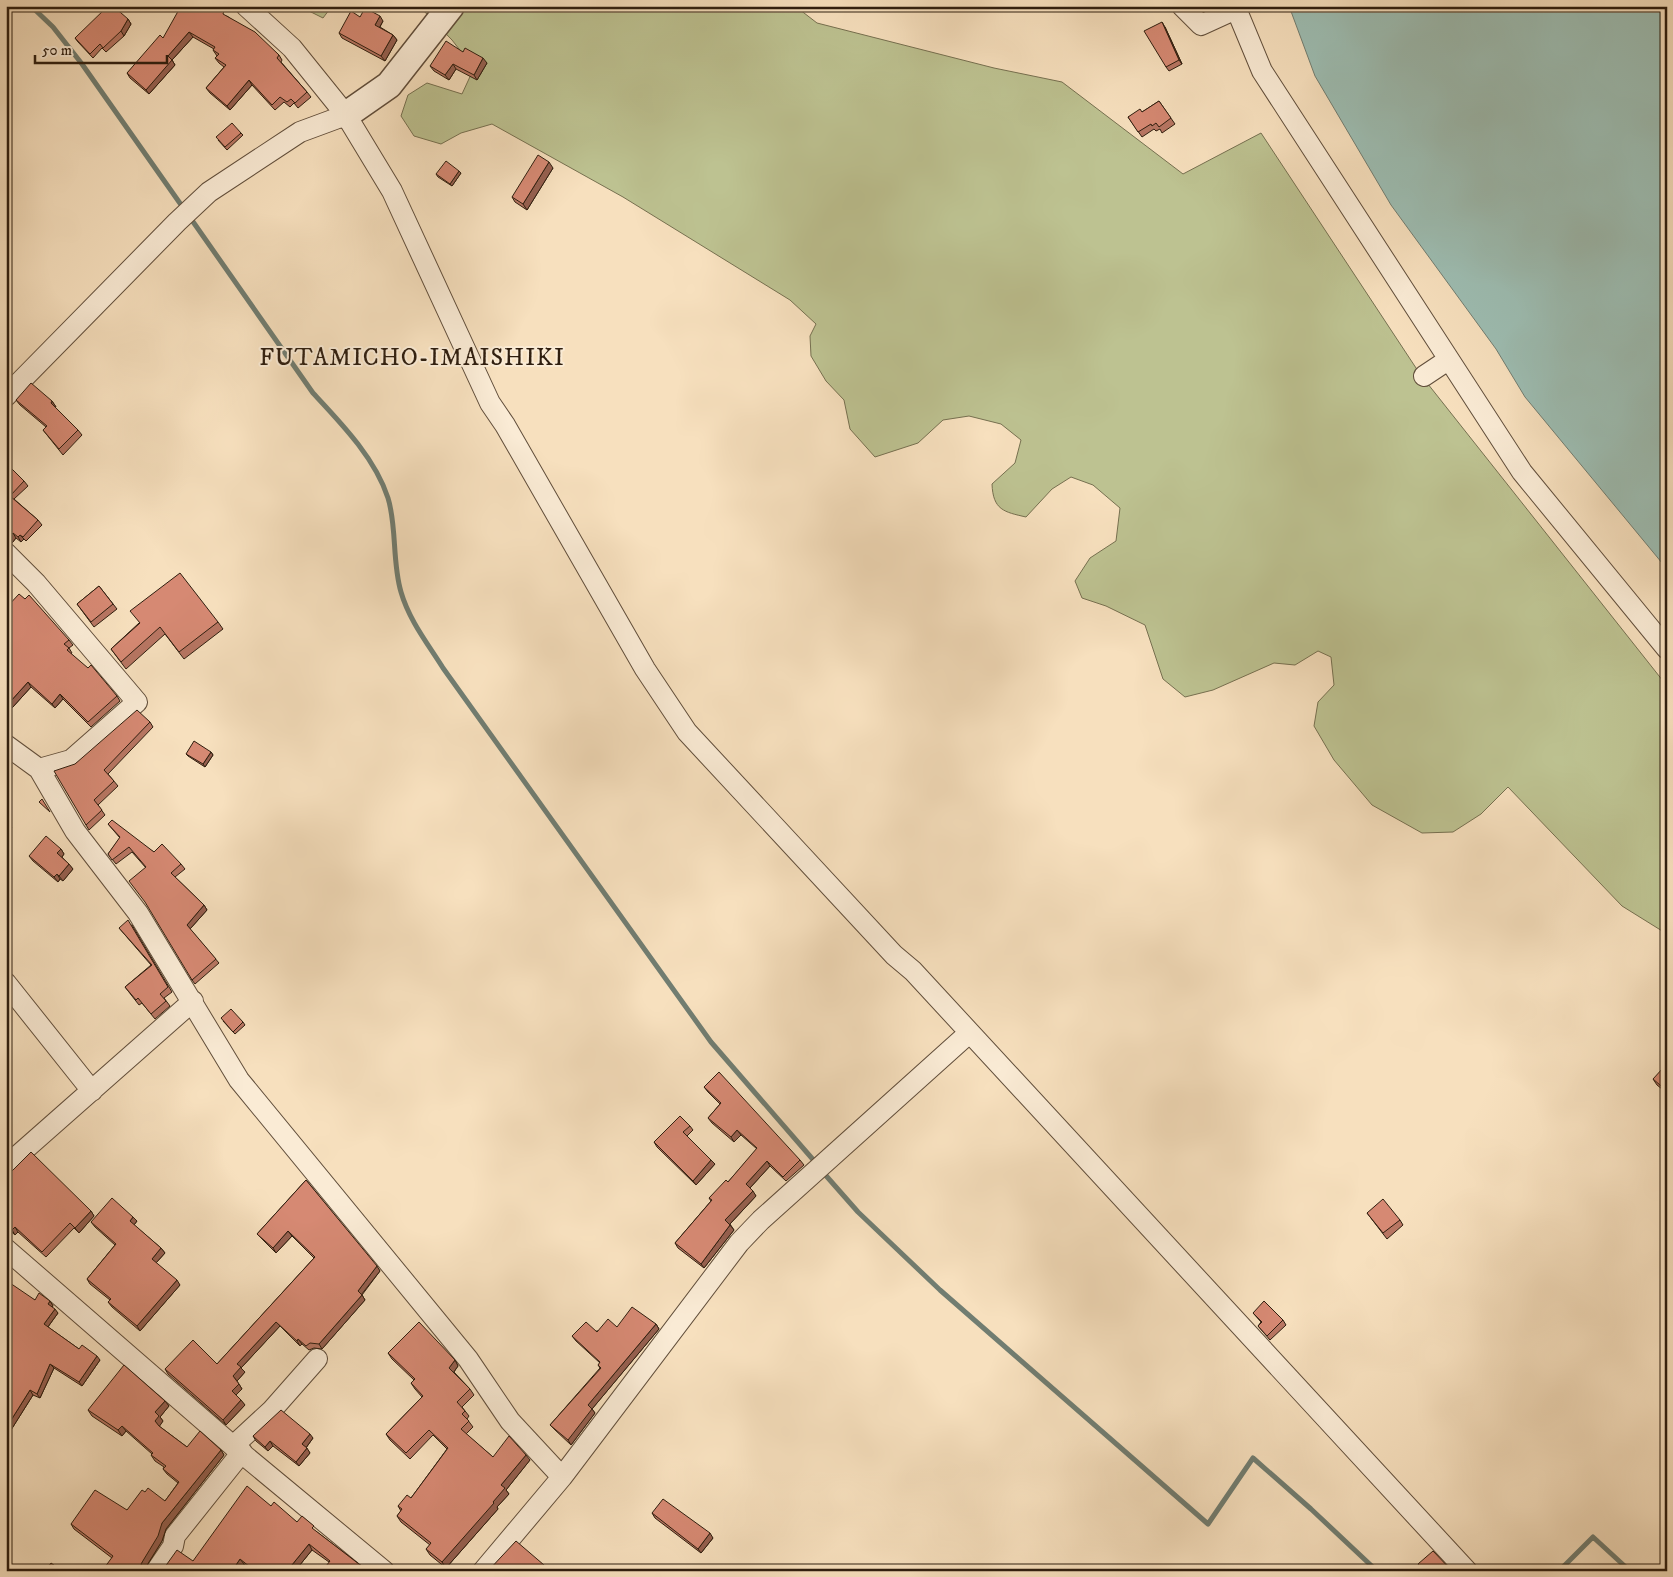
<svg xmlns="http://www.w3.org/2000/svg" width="1673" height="1577" font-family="'IM FELL DW Pica',serif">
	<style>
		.green { fill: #bdc291; stroke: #767050 }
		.water { fill: #9dbdb2; stroke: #717d71 }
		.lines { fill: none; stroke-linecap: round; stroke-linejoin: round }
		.stream { stroke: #717d71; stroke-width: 5 }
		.minor-casing { stroke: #614e3b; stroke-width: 22 }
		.tertiary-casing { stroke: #614e3b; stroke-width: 29 }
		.minor { stroke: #faebd5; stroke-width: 20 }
		.tertiary { stroke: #faebd5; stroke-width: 26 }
		.wall { fill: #b87663; stroke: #2f1e0f }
		.shaded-wall { fill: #966050; stroke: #2f1e0f }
		.building { fill: #d68973; stroke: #2f1e0f }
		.labels { text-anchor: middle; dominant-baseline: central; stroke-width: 4; stroke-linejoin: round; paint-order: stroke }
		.quarter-label { font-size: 24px; letter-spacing: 1px; fill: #2f1e0f; stroke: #faebd5 }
	</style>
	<rect width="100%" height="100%" fill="#f7e0be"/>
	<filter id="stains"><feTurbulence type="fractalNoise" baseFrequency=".004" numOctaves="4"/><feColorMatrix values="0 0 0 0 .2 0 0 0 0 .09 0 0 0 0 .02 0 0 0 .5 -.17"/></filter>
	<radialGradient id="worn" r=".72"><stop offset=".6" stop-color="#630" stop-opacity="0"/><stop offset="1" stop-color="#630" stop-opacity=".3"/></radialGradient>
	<path class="green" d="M 299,6 L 332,6 L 323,18 Z
		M 419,6 L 795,6 L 817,23 L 994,68 L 1062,82 L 1183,174 L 1261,133 L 1420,374 L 1667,686 L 1667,934 L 1622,906 L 1508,787 L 1481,814 L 1453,832 L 1422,833 L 1372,805 L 1334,760 L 1314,726 L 1318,702 L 1334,685 L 1331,657 L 1318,651 L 1295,665 L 1274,663 L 1213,690 L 1185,697 L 1163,679 L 1145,625 L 1106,606 L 1082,598 L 1075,581 L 1090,558 L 1116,541 L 1120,508 L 1093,485 L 1071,477 L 1052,489 L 1026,517 C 1004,512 993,510 992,484 L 1015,463 L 1021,440 L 1001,424 L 969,416 L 943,420 L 918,443 L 875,457 L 850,429 L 844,400 L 826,381 L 811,356 L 810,336 L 816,324 L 790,300 L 623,197 L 492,124 L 461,133 L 441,144 L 414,136 L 401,116 L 408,95 L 427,83 L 462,94 L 474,68 L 452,40 Z"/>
	<path class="water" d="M 1289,6 L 1667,6 L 1667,569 L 1525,397 L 1496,349 L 1391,205 L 1315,76 Z"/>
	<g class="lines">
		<path class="stream" d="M 31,6 L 53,27 L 82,64 L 184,209
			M 189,216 L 313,393 C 341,423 375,458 388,498 C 397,527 392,562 401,592 C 409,620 428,644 443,668 L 711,1042 L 816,1163
			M 821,1170 L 858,1212 L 940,1290 L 1208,1524 L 1253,1458 L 1311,1509 L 1377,1571
			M 1559,1571 L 1593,1537 L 1630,1571"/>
		<g class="minor-casing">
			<path id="minor" d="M 246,6 L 292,48 L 346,115 L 392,191 L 490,403 L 505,425 L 645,669 L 687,732 L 894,955 L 913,971 L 1467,1571
				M 1182,6 L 1201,25 L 1236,9
				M 1235,6 L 1262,71 L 1522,472 L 1667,649
				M 1424,376 L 1448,360
				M 6,396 L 177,222 L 209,192 L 300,132 L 346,115
				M 6,553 L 36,583 L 137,702 L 71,760 L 39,769
				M 6,745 L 39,769 L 75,831 L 138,913 L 239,1080 L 468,1359 L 510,1421 L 562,1477
				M 6,983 L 92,1091
				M 6,1166 L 193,1001
				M 6,1249 L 233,1446 L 384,1571
				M 233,1446 L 272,1410 L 317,1359
				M 156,1571 L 173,1546 L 175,1536 L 242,1452
				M 483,1571 L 562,1477 L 739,1243 L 761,1220 L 968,1034"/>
		</g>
		<g class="tertiary-casing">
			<path id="tertiary" d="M 346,115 L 389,85 L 451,6"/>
		</g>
		<use href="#minor" class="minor"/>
		<use href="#tertiary" class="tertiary"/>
	</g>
	<path class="wall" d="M 227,16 L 279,55 L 282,60 L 281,62 L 307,92 L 311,97 L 298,108 L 294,103 L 290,107 L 284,102 L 275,110 L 252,85 L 230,110 L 210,93 L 206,88 L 224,67 L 219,63 L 215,58 L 217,56 L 213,50 L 214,49 L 193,37 L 172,60 L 175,65 L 149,94 L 130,78 L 127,73 L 163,38 Z
		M 360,17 L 383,21 L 380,27 L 393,35 L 397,40 L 385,61 L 342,38 L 339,33 Z
		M 128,19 L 131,24 L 124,36 L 106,52 L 102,48 L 93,58 L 78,42 L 75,38 Z
		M 1165,27 L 1182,64 L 1169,71 L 1166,67 Z
		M 463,52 L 487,63 L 477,80 L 456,69 L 449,80 L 434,71 L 430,66 Z
		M 1159,101 L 1175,124 L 1162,133 L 1160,129 L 1156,131 L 1154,129 L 1142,137 L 1128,117 L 1142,112 Z
		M 241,133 L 243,135 L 227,150 L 218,140 Z
		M 553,168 L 527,210 L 515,202 L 512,197 Z
		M 461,173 L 452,186 L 438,177 L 436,174 Z
		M 16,400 L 52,401 L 56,407 L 55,408 L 78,430 L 82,435 L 63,455 L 43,430 L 46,427 L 20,405 Z
		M 6,463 L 24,481 L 28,486 L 14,499 L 38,520 L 42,525 L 26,541 L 24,539 L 21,542 L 16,538 L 12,543 L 6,542 Z
		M 99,586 L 117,609 L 94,627 L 77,604 Z
		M 6,608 L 69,640 L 73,645 L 69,648 L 72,653 L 71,654 L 117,696 L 120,701 L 91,727 L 63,699 L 55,708 L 31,687 L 12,708 L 6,702 Z
		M 218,622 L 223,629 L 184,659 L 165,634 L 126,669 L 111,649 L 139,623 Z
		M 150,722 L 153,727 L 108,774 L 118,786 L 98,805 L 105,815 L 89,830 L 86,825 L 75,764 Z
		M 211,752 L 213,755 L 205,767 L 188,756 L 186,754 Z
		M 108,824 L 154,852 L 181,864 L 185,869 L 175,877 L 204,905 L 207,910 L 190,929 L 219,963 L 195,984 L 192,980 L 146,868 L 132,852 L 116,864 L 108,854 L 120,838 Z
		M 61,849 L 64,854 L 62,857 L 73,869 L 63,881 L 60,879 L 58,882 L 33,861 L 29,856 Z
		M 132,925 L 172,992 L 164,998 L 170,1006 L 155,1019 L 142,1003 L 139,1005 L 125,987 L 151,965 L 119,928 Z
		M 223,1021 L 243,1022 L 245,1025 L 235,1034 Z
		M 1667,1070 L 1667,1093 L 1657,1085 L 1653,1079 Z
		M 704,1087 L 800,1160 L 804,1165 L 786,1181 L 770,1166 L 750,1188 L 756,1196 L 730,1224 L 734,1230 L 704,1268 L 678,1248 L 675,1243 L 711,1201 L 709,1198 L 728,1182 L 757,1149 L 741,1135 L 734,1142 L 712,1123 L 708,1118 L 720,1104 L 708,1092 Z
		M 690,1126 L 693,1130 L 687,1136 L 715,1164 L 696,1185 L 657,1147 L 654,1142 Z
		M 6,1177 L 91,1211 L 94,1216 L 79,1233 L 74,1228 L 46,1257 L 18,1232 L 15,1235 L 6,1227 Z
		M 306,1180 L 380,1271 L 362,1295 L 365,1300 L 322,1349 L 314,1348 L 309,1350 L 302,1344 L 300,1346 L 280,1326 L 241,1368 L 245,1372 L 237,1381 L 242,1389 L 236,1395 L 245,1405 L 226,1425 L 168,1374 L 165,1369 L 217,1364 L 314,1258 L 292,1236 L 276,1253 L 257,1234 Z
		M 1367,1213 L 1400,1220 L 1403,1225 L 1387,1239 Z
		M 133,1217 L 137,1221 L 134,1225 L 161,1248 L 165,1253 L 156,1263 L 180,1285 L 140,1331 L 112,1307 L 108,1302 L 110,1300 L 90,1284 L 87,1279 L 115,1245 L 95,1227 L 91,1222 Z
		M 6,1289 L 35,1300 L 50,1301 L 53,1306 L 52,1307 L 58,1313 L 48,1327 L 79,1349 L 100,1360 L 82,1386 L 54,1368 L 40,1398 L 33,1395 L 11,1430 L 6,1427 Z
		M 1253,1313 L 1283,1320 L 1286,1325 L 1270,1340 L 1258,1326 L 1261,1322 Z
		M 656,1324 L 659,1329 L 592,1409 L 595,1413 L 571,1445 L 554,1429 L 550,1425 L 600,1368 L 598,1365 L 600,1363 L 576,1341 L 572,1336 L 617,1327 Z
		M 388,1353 L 455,1360 L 458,1366 L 454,1372 L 470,1389 L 474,1395 L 462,1407 L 469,1416 L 467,1419 L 473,1427 L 466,1434 L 493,1457 L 530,1460 L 506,1490 L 509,1494 L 497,1507 L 498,1509 L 446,1568 L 430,1555 L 426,1549 L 430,1545 L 401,1522 L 397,1516 L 401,1511 L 398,1506 L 411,1498 L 447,1449 L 433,1435 L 410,1459 L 390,1440 L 386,1434 L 422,1397 L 415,1389 L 411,1383 L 414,1380 L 392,1359 Z
		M 165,1401 L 169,1406 L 160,1417 L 163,1421 L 159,1426 L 187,1447 L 221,1450 L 224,1455 L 166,1529 L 162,1541 L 144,1570 L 112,1558 L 74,1529 L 71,1524 L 127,1510 L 145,1492 L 165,1501 L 178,1483 L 167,1474 L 163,1469 L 164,1467 L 155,1461 L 151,1455 L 152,1454 L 126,1431 L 122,1436 L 92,1416 L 88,1410 Z
		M 253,1436 L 313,1438 L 306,1448 L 310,1453 L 299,1466 L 273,1446 L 268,1451 L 256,1441 Z
		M 271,1506 L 297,1522 L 317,1532 L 368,1571 L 329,1562 L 312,1550 L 295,1571 L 252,1571 L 244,1564 L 193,1561 Z
		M 652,1513 L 713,1538 L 701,1553 L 655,1518 Z"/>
	<path class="shaded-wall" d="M 380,16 L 383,21 L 378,30 L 375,25 Z
		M 128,19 L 131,24 L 124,36 L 121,31 Z
		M 1162,22 L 1165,27 L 1182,64 L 1179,60 Z
		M 189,32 L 193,37 L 172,60 L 175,65 L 149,94 L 146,90 L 168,56 Z
		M 393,35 L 397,40 L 385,61 L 381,56 Z
		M 483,58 L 487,63 L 477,80 L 474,75 Z
		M 453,64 L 456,69 L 449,80 L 445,75 Z
		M 249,80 L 252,85 L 230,110 L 227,106 Z
		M 549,162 L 553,168 L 527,210 L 523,204 Z
		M 459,171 L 461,173 L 452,186 L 450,184 Z
		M 52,401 L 56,407 L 54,408 L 51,403 Z
		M 13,533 L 16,538 L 12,543 L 8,538 Z
		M 20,535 L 24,539 L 21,542 L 18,537 Z
		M 28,682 L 31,687 L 12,708 L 9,703 Z
		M 60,694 L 63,699 L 55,708 L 52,704 Z
		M 211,752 L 213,755 L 205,767 L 203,764 Z
		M 8,823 L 12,828 L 6,834 L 6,825 Z
		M 61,849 L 64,854 L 61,858 L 57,853 Z
		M 69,864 L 73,869 L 63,881 L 59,876 Z
		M 57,874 L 60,879 L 58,882 L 54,877 Z
		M 204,905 L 207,910 L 190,929 L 187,925 Z
		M 737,1130 L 741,1135 L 734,1142 L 731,1137 Z
		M 711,1160 L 715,1164 L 696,1185 L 693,1181 Z
		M 767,1161 L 770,1166 L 749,1189 L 746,1184 Z
		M 753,1191 L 756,1196 L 729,1225 L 725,1220 Z
		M 91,1211 L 94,1216 L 79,1233 L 75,1228 Z
		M 133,1217 L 137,1221 L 133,1226 L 130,1221 Z
		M 730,1225 L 734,1230 L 704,1268 L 701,1264 Z
		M 15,1227 L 18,1232 L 15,1235 L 12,1230 Z
		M 288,1231 L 292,1236 L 276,1253 L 273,1248 Z
		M 161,1248 L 165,1253 L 155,1264 L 152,1259 Z
		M 377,1266 L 380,1271 L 361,1295 L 358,1291 Z
		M 177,1280 L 180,1285 L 140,1331 L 137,1326 Z
		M 362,1295 L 365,1300 L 322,1349 L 319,1344 Z
		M 50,1301 L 53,1306 L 51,1309 L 48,1304 Z
		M 55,1309 L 58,1313 L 47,1328 L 44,1324 Z
		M 276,1322 L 280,1326 L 241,1368 L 245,1372 L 237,1381 L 233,1376 L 237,1364 Z
		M 656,1324 L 659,1329 L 592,1409 L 595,1413 L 571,1445 L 568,1440 L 588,1405 Z
		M 298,1339 L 302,1344 L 300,1346 L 297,1341 Z
		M 97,1356 L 100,1360 L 82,1386 L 79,1382 Z
		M 455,1360 L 458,1366 L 453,1373 L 449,1368 Z
		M 50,1364 L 54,1368 L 40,1398 L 37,1394 Z
		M 239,1384 L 242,1389 L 235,1396 L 232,1391 Z
		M 30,1390 L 33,1395 L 11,1430 L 8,1425 Z
		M 241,1400 L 245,1405 L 226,1425 L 223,1420 Z
		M 165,1401 L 169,1406 L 160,1417 L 163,1421 L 159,1427 L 155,1421 L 155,1412 Z
		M 122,1426 L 126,1431 L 122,1436 L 118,1430 Z
		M 310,1434 L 313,1438 L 305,1449 L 302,1444 Z
		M 270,1441 L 273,1446 L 268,1451 L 265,1447 Z
		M 307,1448 L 310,1453 L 299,1466 L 296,1462 Z
		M 221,1450 L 224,1455 L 166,1529 L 162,1541 L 144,1570 L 145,1571 L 143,1571 L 141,1564 L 162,1523 Z
		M 526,1455 L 530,1460 L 506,1490 L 509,1494 L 497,1507 L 498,1509 L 446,1568 L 442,1562 L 493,1502 L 501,1485 Z
		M 710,1533 L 713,1538 L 701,1553 L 698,1549 Z
		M 309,1544 L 312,1550 L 295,1571 L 287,1571 Z
		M 240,1559 L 244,1564 L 240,1571 L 232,1571 Z"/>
	<path class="building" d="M 108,6 L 113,6 L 128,19 L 121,31 L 103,48 L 100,44 L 90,54 L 75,38 Z
		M 181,6 L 214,6 L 224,11 L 223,14 L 255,32 L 279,55 L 277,58 L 307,92 L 295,103 L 291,99 L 287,102 L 280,97 L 272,105 L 249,80 L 227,106 L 206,88 L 226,65 L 215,58 L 219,54 L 213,50 L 215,47 L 189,32 L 168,56 L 172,60 L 146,90 L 127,73 L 160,35 L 163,38 Z
		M 365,8 L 380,16 L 375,25 L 393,35 L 381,56 L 339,33 L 351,11 L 360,17 Z
		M 1162,22 L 1179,60 L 1166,67 L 1144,31 Z
		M 446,41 L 463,52 L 465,48 L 483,58 L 474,75 L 453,64 L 445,75 L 430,66 Z
		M 1159,101 L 1171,118 L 1159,127 L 1156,123 L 1152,126 L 1151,124 L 1138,132 L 1128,117 L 1140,109 L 1142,112 Z
		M 232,123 L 241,133 L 225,147 L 216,137 Z
		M 538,155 L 549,162 L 523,204 L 512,197 Z
		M 446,161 L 459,171 L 450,184 L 436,174 Z
		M 31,383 L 52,401 L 51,403 L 78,430 L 59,449 L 43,430 L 47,426 L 16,400 Z
		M 6,463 L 24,481 L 10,496 L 38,520 L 23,537 L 20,535 L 18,537 L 13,533 L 8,538 L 6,538 Z
		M 180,573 L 218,622 L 179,652 L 160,627 L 121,662 L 111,649 L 140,623 L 130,611 Z
		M 99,586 L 113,604 L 91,622 L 77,604 Z
		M 19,594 L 25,599 L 29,595 L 69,640 L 64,644 L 69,648 L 67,650 L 88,668 L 91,665 L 117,696 L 88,722 L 60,694 L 52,704 L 28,682 L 9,703 L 6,701 L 6,608 Z
		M 137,710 L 150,722 L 104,770 L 114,781 L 94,800 L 102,810 L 86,825 L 54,771 L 75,764 Z
		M 194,741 L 211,752 L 203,764 L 186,754 Z
		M 42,799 L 50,812 L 39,802 Z
		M 112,820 L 154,852 L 162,844 L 181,864 L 171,873 L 204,905 L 187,925 L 216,959 L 192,980 L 145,902 L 129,881 L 146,867 L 129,847 L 112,860 L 108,854 L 120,837 L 108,824 Z
		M 46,836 L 61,849 L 57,853 L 69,864 L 59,876 L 57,874 L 54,877 L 29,856 Z
		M 128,920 L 168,987 L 160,994 L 166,1001 L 151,1014 L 138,998 L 136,1000 L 125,987 L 152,965 L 119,928 Z
		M 231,1009 L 243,1022 L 233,1032 L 221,1018 Z
		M 1663,1068 L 1667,1070 L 1667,1091 L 1653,1079 Z
		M 719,1072 L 800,1160 L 783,1177 L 767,1161 L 746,1184 L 753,1191 L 725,1220 L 730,1225 L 701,1264 L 675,1243 L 712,1200 L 709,1198 L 726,1180 L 728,1182 L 757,1148 L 737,1130 L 731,1137 L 708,1118 L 721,1103 L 704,1087 Z
		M 680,1116 L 690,1126 L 683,1132 L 711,1160 L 693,1181 L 654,1142 Z
		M 31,1152 L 91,1211 L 75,1228 L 70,1223 L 42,1252 L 15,1227 L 12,1230 L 6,1225 L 6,1177 Z
		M 306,1180 L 377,1266 L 358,1291 L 362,1295 L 319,1344 L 310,1343 L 306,1346 L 298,1339 L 297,1341 L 276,1322 L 237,1364 L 241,1367 L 233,1376 L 239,1384 L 232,1391 L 241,1400 L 223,1420 L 165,1369 L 193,1340 L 217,1364 L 315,1257 L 288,1231 L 273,1248 L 257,1234 Z
		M 112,1198 L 133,1217 L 130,1221 L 161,1248 L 152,1259 L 177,1280 L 137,1326 L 108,1302 L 111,1299 L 87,1279 L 116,1244 L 91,1222 Z
		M 1383,1199 L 1400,1220 L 1383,1233 L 1367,1213 Z
		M 10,1283 L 35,1300 L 39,1293 L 50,1301 L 48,1304 L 55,1309 L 44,1324 L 79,1349 L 82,1345 L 97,1356 L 79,1382 L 50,1364 L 37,1394 L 30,1390 L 8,1425 L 6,1424 L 6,1289 Z
		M 1264,1301 L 1283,1320 L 1267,1336 L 1258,1326 L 1262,1322 L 1253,1313 Z
		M 632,1307 L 656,1324 L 588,1405 L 592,1409 L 568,1440 L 550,1425 L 601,1368 L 598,1365 L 600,1362 L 572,1336 L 586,1322 L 597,1332 L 608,1319 L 617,1327 Z
		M 419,1322 L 455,1360 L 449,1368 L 470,1389 L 457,1402 L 465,1411 L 462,1414 L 469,1421 L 461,1429 L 493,1457 L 509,1436 L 526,1455 L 501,1485 L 505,1488 L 493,1502 L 494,1503 L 442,1562 L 426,1549 L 431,1543 L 397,1516 L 402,1509 L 398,1506 L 407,1495 L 411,1498 L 448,1448 L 429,1430 L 406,1453 L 386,1434 L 423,1396 L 411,1383 L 415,1379 L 388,1353 Z
		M 124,1365 L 165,1401 L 155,1412 L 159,1416 L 155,1421 L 159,1426 L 187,1447 L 200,1431 L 221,1450 L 162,1523 L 158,1536 L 141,1564 L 143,1571 L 102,1571 L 113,1556 L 71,1524 L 95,1490 L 127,1510 L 142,1490 L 145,1492 L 148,1488 L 165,1501 L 179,1482 L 163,1469 L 166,1466 L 151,1455 L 153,1453 L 122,1426 L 118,1430 L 88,1410 Z
		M 281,1410 L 310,1434 L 302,1444 L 307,1448 L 296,1462 L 270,1441 L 265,1447 L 253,1436 Z
		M 247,1486 L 271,1506 L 274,1502 L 297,1522 L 302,1516 L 314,1526 L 312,1528 L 368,1571 L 322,1571 L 330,1561 L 309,1544 L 287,1571 L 255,1571 L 240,1559 L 232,1571 L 162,1571 L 177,1550 L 193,1561 Z
		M 663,1499 L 710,1533 L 698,1549 L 652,1513 Z
		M 516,1541 L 551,1571 L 488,1571 Z
		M 1433,1551 L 1452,1571 L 1417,1571 L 1420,1567 L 1418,1564 Z
		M 51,1563 L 62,1571 L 45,1571 Z"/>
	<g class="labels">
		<g class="quarter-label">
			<text x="412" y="358">FUTAMICHO-IMAISHIKI</text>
		</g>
	</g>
	<rect width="1673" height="1577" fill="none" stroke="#f7e0be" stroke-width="25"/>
	<rect x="8" y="8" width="1658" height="1562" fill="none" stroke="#2f1e0f" stroke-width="2.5"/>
	<rect x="12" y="12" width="1648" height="1552" fill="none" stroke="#2f1e0f"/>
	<path d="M35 55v8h132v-8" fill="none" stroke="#2f1e0f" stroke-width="2.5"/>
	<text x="42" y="55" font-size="15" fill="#2f1e0f" stroke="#faebd5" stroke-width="4" paint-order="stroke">50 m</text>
	<rect width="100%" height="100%" filter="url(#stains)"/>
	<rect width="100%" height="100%" fill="url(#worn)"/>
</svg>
